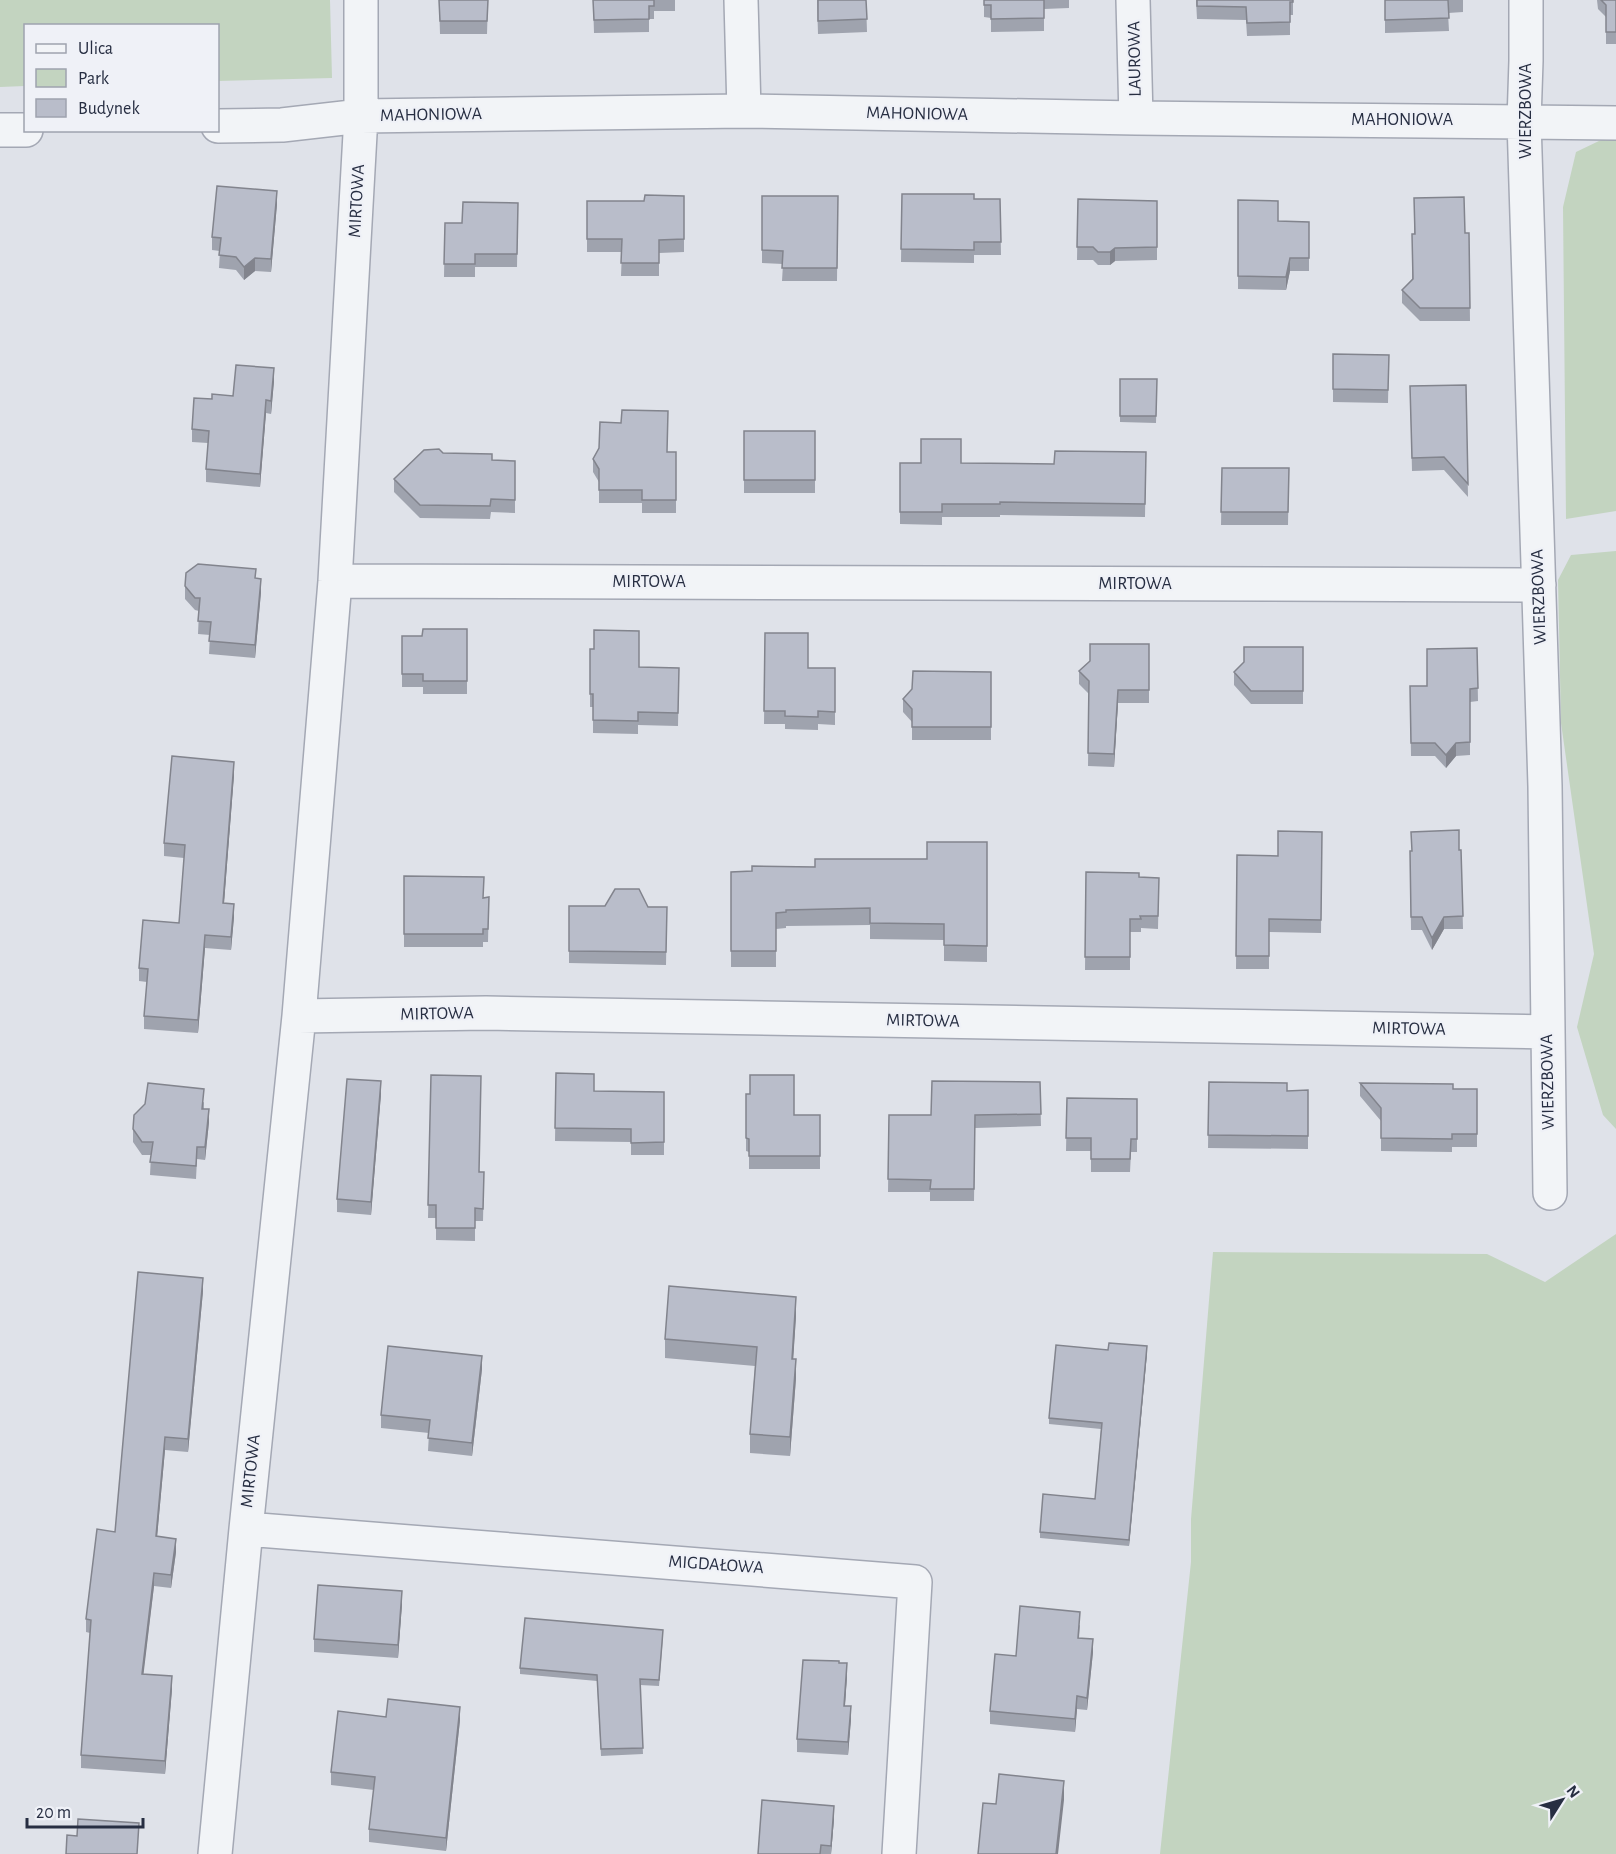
<svg xmlns="http://www.w3.org/2000/svg" width="1616" height="1854" font-family="'Alegreya Sans',sans-serif">
	<style>
		.green { fill: #c3d4c0 }
		.lines { fill: none; stroke-linecap: round; stroke-linejoin: round }
		.street-casing { stroke: #a4a8b4; stroke-width: 36 }
		.street { stroke: #f2f4f7; stroke-width: 33 }
		.wall { fill: #9fa3ae }
		.shaded-wall { fill: #82848d }
		.building { fill: #b9bdca; stroke: #82848d; stroke-width: 1.5 }
		.labels { text-anchor: middle; dominant-baseline: central; stroke-width: 4.5; stroke-linejoin: round; paint-order: stroke }
		.street-label { font-size: 18px; fill: #272e42; stroke: #eff1f7 }
	</style>
	<rect width="100%" height="100%" fill="#dfe2e9"/>
	<path class="green" d="M 0,0 L 330,0 L 332,78 L 218,81 L 218,26 L 26,26 L 25,86 L 0,87 Z
		M 1601,140 L 1616,140 L 1616,511 L 1566,519 L 1563,207 L 1576,152 Z
		M 1616,551 L 1616,1129 L 1603,1115 L 1577,1027 L 1594,954 L 1561,723 L 1558,580 L 1571,555 Z
		M 1616,1234 L 1616,1854 L 1160,1854 L 1191,1562 L 1191,1519 L 1213,1252 L 1487,1254 L 1545,1282 Z"/>
	<g class="lines">
		<g class="street-casing">
			<path id="street" d="M 741,0 L 744,111
				M 1133,0 L 1136,118
				M 1526,0 L 1526,61 L 1524,121 L 1545,786 L 1550,1193
				M 218,126 L 282,125 L 361,116 L 744,111 L 1136,118 L 1616,123
				M 0,130 L 26,130
				M 335,581 L 1539,585
				M 299,1016 L 486,1013 L 1548,1032
				M 246,1529 L 915,1582 L 899,1854
				M 215,1854 L 246,1529 L 299,1016 L 335,581 L 361,116 L 361,0"/>
		</g>
		<use href="#street" class="street"/>
	</g>
	<path class="wall" d="M 439,0 L 488,0 L 487,34 L 440,34 Z
		M 593,0 L 675,0 L 675,11 L 654,11 L 654,19 L 649,19 L 649,32 L 594,33 Z
		M 817,0 L 866,0 L 867,32 L 818,34 Z
		M 984,0 L 1069,0 L 1069,8 L 1044,9 L 1044,31 L 991,32 L 991,18 L 984,17 Z
		M 1196,0 L 1293,0 L 1293,15 L 1290,15 L 1290,35 L 1247,36 L 1246,20 L 1197,19 Z
		M 1385,0 L 1463,0 L 1463,12 L 1448,13 L 1449,31 L 1385,33 Z
		M 1597,0 L 1616,0 L 1616,44 L 1606,44 L 1606,17 L 1598,9 Z
		M 902,194 L 974,199 L 1000,199 L 1001,255 L 974,255 L 974,263 L 901,262 Z
		M 684,196 L 684,252 L 659,253 L 659,276 L 621,276 L 622,252 L 587,252 L 587,201 L 644,201 Z
		M 762,196 L 838,196 L 837,281 L 782,281 L 783,264 L 762,263 Z
		M 1414,198 L 1465,233 L 1469,233 L 1470,321 L 1420,321 L 1402,303 L 1402,290 L 1412,279 L 1414,234 Z
		M 1078,199 L 1157,201 L 1157,260 L 1115,261 L 1110,265 L 1098,265 L 1093,260 L 1077,260 Z
		M 1238,200 L 1278,221 L 1309,222 L 1309,271 L 1290,271 L 1286,290 L 1238,289 Z
		M 518,203 L 517,267 L 475,267 L 475,277 L 444,277 L 445,223 L 462,223 Z
		M 277,204 L 271,272 L 255,271 L 244,280 L 236,270 L 219,268 L 220,251 L 212,250 L 212,237 Z
		M 1333,354 L 1389,355 L 1388,403 L 1333,402 Z
		M 1120,379 L 1157,379 L 1156,423 L 1120,422 Z
		M 274,381 L 271,414 L 266,413 L 260,487 L 206,482 L 206,469 L 208,443 L 192,442 L 192,429 L 212,399 L 233,396 Z
		M 1466,385 L 1468,497 L 1444,470 L 1412,471 L 1410,386 Z
		M 744,431 L 815,431 L 815,493 L 744,493 Z
		M 668,452 L 676,452 L 676,513 L 642,513 L 642,503 L 599,503 L 599,482 L 593,472 L 593,459 Z
		M 1146,452 L 1145,517 L 1000,515 L 1000,517 L 942,517 L 942,525 L 900,524 L 900,463 L 1054,464 Z
		M 443,453 L 492,460 L 515,461 L 515,513 L 491,512 L 490,519 L 420,518 L 394,492 L 394,479 Z
		M 1222,468 L 1289,468 L 1288,525 L 1221,525 Z
		M 256,578 L 261,592 L 255,658 L 209,654 L 210,635 L 198,634 L 199,611 L 195,610 L 185,599 L 185,586 Z
		M 467,629 L 467,694 L 423,694 L 423,687 L 402,687 L 402,636 L 422,636 Z
		M 765,633 L 808,668 L 835,668 L 835,725 L 818,724 L 818,730 L 785,729 L 785,724 L 764,724 Z
		M 1149,644 L 1149,703 L 1118,703 L 1114,767 L 1088,766 L 1089,694 L 1079,684 L 1079,671 Z
		M 1303,647 L 1303,704 L 1251,704 L 1234,685 L 1234,672 L 1244,662 Z
		M 1477,648 L 1478,701 L 1470,702 L 1470,755 L 1456,756 L 1446,768 L 1435,756 L 1411,756 L 1410,686 L 1427,686 Z
		M 639,667 L 679,668 L 678,726 L 638,725 L 638,734 L 593,733 L 593,707 L 590,707 L 590,694 Z
		M 991,672 L 991,740 L 912,740 L 912,722 L 903,712 L 903,699 Z
		M 234,775 L 224,903 L 234,917 L 231,950 L 205,948 L 198,1033 L 144,1029 L 144,1016 L 147,982 L 139,981 L 139,968 L 179,923 L 184,858 L 164,856 L 164,843 Z
		M 1322,832 L 1321,933 L 1269,932 L 1269,969 L 1236,969 L 1237,855 L 1278,856 Z
		M 987,842 L 987,962 L 944,961 L 944,940 L 870,939 L 870,925 L 786,926 L 786,928 L 776,929 L 776,967 L 731,967 L 731,872 L 752,871 L 927,859 Z
		M 1461,850 L 1463,929 L 1444,929 L 1432,950 L 1422,930 L 1411,930 L 1410,851 Z
		M 1086,872 L 1139,877 L 1159,878 L 1158,929 L 1141,928 L 1141,932 L 1130,932 L 1130,970 L 1085,970 Z
		M 404,876 L 483,898 L 489,897 L 488,942 L 483,942 L 483,947 L 404,947 Z
		M 569,906 L 667,907 L 666,965 L 569,963 Z
		M 556,1073 L 594,1091 L 664,1092 L 664,1155 L 631,1155 L 631,1142 L 555,1141 Z
		M 431,1075 L 480,1172 L 484,1172 L 483,1221 L 475,1221 L 475,1241 L 436,1240 L 436,1218 L 428,1218 Z
		M 1040,1082 L 1041,1126 L 975,1128 L 974,1201 L 930,1201 L 930,1192 L 888,1192 L 889,1115 L 931,1115 Z
		M 1209,1082 L 1287,1091 L 1308,1090 L 1308,1149 L 1208,1148 Z
		M 1360,1083 L 1453,1089 L 1477,1089 L 1477,1147 L 1452,1147 L 1452,1152 L 1381,1151 L 1381,1121 L 1360,1096 Z
		M 381,1094 L 371,1215 L 337,1212 L 337,1199 Z
		M 746,1094 L 794,1115 L 820,1115 L 820,1169 L 749,1169 L 749,1152 L 746,1151 Z
		M 1067,1098 L 1137,1099 L 1137,1152 L 1131,1152 L 1130,1172 L 1091,1172 L 1091,1151 L 1066,1151 Z
		M 204,1102 L 204,1109 L 209,1122 L 205,1160 L 197,1159 L 196,1179 L 150,1175 L 151,1155 L 142,1155 L 133,1142 L 133,1129 Z
		M 203,1291 L 188,1452 L 165,1450 L 157,1537 L 176,1552 L 171,1588 L 154,1586 L 143,1674 L 172,1689 L 165,1774 L 81,1768 L 81,1755 L 90,1633 L 86,1632 L 86,1619 L 115,1532 Z
		M 796,1316 L 793,1359 L 796,1378 L 790,1456 L 750,1453 L 750,1434 L 755,1366 L 665,1358 L 665,1339 Z
		M 1147,1353 L 1129,1546 L 1040,1538 L 1040,1532 L 1095,1499 L 1101,1429 L 1049,1424 L 1049,1418 Z
		M 482,1369 L 472,1456 L 428,1451 L 429,1433 L 381,1428 L 381,1415 Z
		M 402,1604 L 398,1658 L 314,1652 L 314,1639 Z
		M 1080,1625 L 1079,1638 L 1093,1652 L 1087,1710 L 1077,1709 L 1075,1732 L 990,1724 L 990,1711 L 1016,1656 Z
		M 663,1637 L 659,1686 L 640,1685 L 643,1754 L 601,1756 L 597,1681 L 520,1674 L 520,1668 Z
		M 839,1663 L 847,1676 L 845,1706 L 851,1719 L 848,1755 L 797,1752 L 797,1739 Z
		M 386,1717 L 460,1720 L 446,1851 L 369,1842 L 369,1829 L 374,1790 L 331,1785 L 331,1772 Z
		M 834,1819 L 831,1854 L 758,1854 Z"/>
	<path class="shaded-wall" d="M 277,191 L 277,204 L 271,272 L 271,259 Z
		M 1115,248 L 1115,261 L 1110,265 L 1110,252 Z
		M 255,258 L 255,271 L 244,280 L 244,267 Z
		M 1290,258 L 1290,271 L 1286,290 L 1286,277 Z
		M 274,368 L 274,381 L 271,414 L 271,401 Z
		M 266,400 L 266,413 L 260,487 L 260,474 Z
		M 261,579 L 261,592 L 255,658 L 255,645 Z
		M 1118,690 L 1118,703 L 1114,767 L 1114,754 Z
		M 1456,743 L 1456,756 L 1446,768 L 1446,755 Z
		M 234,762 L 234,775 L 223,916 L 223,903 Z
		M 234,904 L 234,917 L 231,950 L 231,937 Z
		M 1444,917 L 1444,929 L 1432,950 L 1432,938 Z
		M 205,935 L 205,948 L 198,1033 L 198,1020 Z
		M 381,1081 L 381,1094 L 371,1215 L 371,1202 Z
		M 209,1109 L 209,1122 L 205,1160 L 205,1147 Z
		M 203,1278 L 203,1291 L 188,1452 L 188,1439 Z
		M 796,1297 L 796,1316 L 792,1378 L 792,1359 Z
		M 1147,1346 L 1147,1353 L 1129,1546 L 1129,1540 Z
		M 482,1356 L 482,1369 L 472,1456 L 472,1443 Z
		M 796,1359 L 796,1378 L 790,1456 L 790,1437 Z
		M 165,1437 L 165,1450 L 156,1549 L 156,1536 Z
		M 176,1539 L 176,1552 L 171,1588 L 171,1575 Z
		M 154,1573 L 154,1586 L 142,1687 L 142,1674 Z
		M 402,1591 L 402,1604 L 398,1658 L 398,1645 Z
		M 1093,1639 L 1093,1652 L 1087,1710 L 1087,1698 Z
		M 847,1663 L 847,1676 L 844,1719 L 844,1706 Z
		M 172,1676 L 172,1689 L 165,1774 L 165,1761 Z
		M 1077,1696 L 1077,1709 L 1075,1732 L 1075,1719 Z
		M 851,1706 L 851,1719 L 848,1755 L 848,1742 Z
		M 460,1707 L 460,1720 L 446,1851 L 446,1838 Z
		M 1064,1781 L 1064,1800 L 1058,1854 L 1056,1854 Z
		M 834,1806 L 834,1819 L 831,1854 L 831,1846 Z"/>
	<path class="building" d="M 439,0 L 488,0 L 487,21 L 440,21 Z
		M 593,0 L 654,0 L 654,6 L 649,6 L 649,19 L 594,20 Z
		M 818,0 L 866,0 L 867,19 L 818,21 Z
		M 984,0 L 1044,0 L 1044,18 L 991,19 L 991,5 L 984,5 Z
		M 1197,0 L 1293,0 L 1293,2 L 1290,2 L 1290,22 L 1247,23 L 1246,7 L 1197,6 Z
		M 1385,0 L 1448,0 L 1449,18 L 1385,20 Z
		M 1601,0 L 1616,0 L 1616,32 L 1606,32 L 1606,5 Z
		M 217,186 L 277,191 L 271,259 L 255,258 L 244,267 L 236,257 L 219,255 L 221,238 L 212,237 Z
		M 902,194 L 974,194 L 974,199 L 1000,199 L 1001,242 L 974,242 L 974,250 L 901,249 Z
		M 645,195 L 684,196 L 684,239 L 659,240 L 659,263 L 621,263 L 622,239 L 587,239 L 587,201 L 644,201 Z
		M 762,196 L 838,196 L 837,268 L 782,268 L 783,251 L 762,250 Z
		M 1464,197 L 1465,233 L 1469,233 L 1470,308 L 1420,308 L 1402,290 L 1413,279 L 1412,234 L 1415,234 L 1414,198 Z
		M 1078,199 L 1157,201 L 1157,247 L 1115,248 L 1110,252 L 1098,252 L 1093,247 L 1077,247 Z
		M 1238,200 L 1278,201 L 1278,221 L 1309,222 L 1309,258 L 1290,258 L 1286,277 L 1238,276 Z
		M 463,202 L 518,203 L 517,254 L 475,254 L 475,264 L 444,264 L 445,223 L 462,223 Z
		M 1333,354 L 1389,355 L 1388,390 L 1333,389 Z
		M 236,365 L 274,368 L 271,401 L 266,400 L 260,474 L 206,469 L 209,431 L 192,429 L 194,398 L 212,399 L 212,394 L 233,396 Z
		M 1120,379 L 1157,379 L 1156,416 L 1120,416 Z
		M 1466,385 L 1468,484 L 1444,457 L 1412,458 L 1410,386 Z
		M 622,410 L 668,411 L 667,452 L 676,452 L 676,500 L 642,500 L 642,490 L 599,490 L 599,469 L 593,459 L 599,448 L 600,422 L 621,423 Z
		M 744,431 L 815,431 L 815,480 L 744,480 Z
		M 921,439 L 961,439 L 961,463 L 1054,464 L 1055,451 L 1146,452 L 1145,504 L 1000,502 L 1000,504 L 942,504 L 942,512 L 900,512 L 900,463 L 921,463 Z
		M 439,449 L 443,453 L 492,454 L 492,460 L 515,461 L 515,500 L 491,499 L 490,506 L 420,505 L 394,479 L 424,450 Z
		M 1222,468 L 1289,468 L 1288,512 L 1221,512 Z
		M 198,564 L 256,569 L 255,578 L 261,579 L 255,645 L 209,641 L 211,622 L 198,621 L 200,598 L 195,598 L 185,586 L 186,573 Z
		M 423,629 L 467,629 L 467,681 L 423,681 L 423,674 L 402,674 L 402,636 L 422,636 Z
		M 594,630 L 639,631 L 639,667 L 679,668 L 678,713 L 638,712 L 638,721 L 593,720 L 593,694 L 590,694 L 590,649 L 594,649 Z
		M 765,633 L 808,633 L 808,668 L 835,668 L 835,712 L 818,711 L 818,717 L 785,716 L 785,711 L 764,711 Z
		M 1090,644 L 1149,644 L 1149,690 L 1118,690 L 1114,754 L 1088,753 L 1089,681 L 1079,671 L 1090,661 Z
		M 1244,647 L 1303,647 L 1303,691 L 1251,691 L 1234,672 L 1244,662 Z
		M 1477,648 L 1478,688 L 1470,689 L 1470,742 L 1456,743 L 1446,755 L 1435,743 L 1411,743 L 1410,686 L 1427,686 L 1427,649 Z
		M 913,671 L 991,672 L 991,727 L 912,727 L 912,709 L 903,699 L 912,689 Z
		M 172,756 L 234,762 L 223,903 L 234,904 L 231,937 L 205,935 L 198,1020 L 144,1016 L 148,969 L 139,968 L 143,920 L 179,923 L 185,845 L 164,843 Z
		M 1459,830 L 1459,850 L 1461,850 L 1463,916 L 1444,917 L 1432,938 L 1422,917 L 1411,917 L 1410,851 L 1412,851 L 1411,832 Z
		M 1278,831 L 1322,832 L 1321,920 L 1269,919 L 1269,956 L 1236,956 L 1237,855 L 1278,856 Z
		M 927,842 L 987,842 L 987,946 L 944,945 L 944,924 L 870,923 L 870,908 L 786,910 L 786,912 L 776,913 L 776,951 L 731,951 L 731,872 L 752,871 L 752,866 L 815,867 L 815,859 L 927,859 Z
		M 1086,872 L 1139,873 L 1139,877 L 1159,878 L 1158,916 L 1140,916 L 1141,919 L 1130,919 L 1130,957 L 1085,957 Z
		M 404,876 L 484,877 L 483,898 L 489,897 L 488,929 L 483,929 L 483,934 L 404,934 Z
		M 615,889 L 639,889 L 648,907 L 667,907 L 666,952 L 569,951 L 569,906 L 605,906 Z
		M 556,1073 L 594,1074 L 594,1091 L 664,1092 L 664,1142 L 631,1143 L 631,1129 L 555,1128 Z
		M 431,1075 L 481,1076 L 479,1172 L 484,1172 L 483,1209 L 475,1208 L 475,1228 L 436,1228 L 436,1205 L 428,1205 Z
		M 750,1075 L 794,1075 L 794,1115 L 820,1115 L 820,1156 L 749,1156 L 749,1139 L 746,1138 L 746,1094 L 750,1094 Z
		M 347,1079 L 381,1081 L 371,1202 L 337,1199 Z
		M 932,1081 L 1040,1082 L 1041,1114 L 975,1115 L 974,1189 L 930,1189 L 931,1180 L 888,1179 L 889,1115 L 931,1115 Z
		M 1209,1082 L 1287,1083 L 1287,1091 L 1308,1090 L 1308,1136 L 1208,1135 Z
		M 148,1083 L 204,1089 L 202,1109 L 209,1109 L 205,1147 L 197,1147 L 196,1166 L 150,1162 L 153,1142 L 142,1142 L 133,1129 L 134,1115 L 145,1104 Z
		M 1360,1083 L 1453,1084 L 1453,1089 L 1477,1089 L 1477,1134 L 1452,1134 L 1452,1139 L 1381,1138 L 1381,1108 Z
		M 1067,1098 L 1137,1099 L 1137,1139 L 1131,1139 L 1130,1159 L 1091,1159 L 1091,1138 L 1066,1138 Z
		M 138,1272 L 203,1278 L 188,1439 L 165,1437 L 156,1536 L 176,1539 L 171,1575 L 154,1573 L 142,1674 L 172,1676 L 165,1761 L 81,1755 L 91,1620 L 86,1619 L 97,1529 L 115,1532 Z
		M 669,1286 L 796,1297 L 792,1359 L 796,1359 L 790,1437 L 750,1434 L 757,1347 L 665,1339 Z
		M 1109,1343 L 1147,1346 L 1129,1540 L 1040,1532 L 1043,1494 L 1095,1499 L 1102,1423 L 1049,1418 L 1056,1345 L 1108,1350 Z
		M 388,1346 L 482,1356 L 472,1443 L 428,1438 L 430,1420 L 381,1415 Z
		M 318,1585 L 402,1591 L 398,1645 L 314,1639 Z
		M 1020,1606 L 1080,1612 L 1078,1638 L 1093,1639 L 1087,1698 L 1077,1696 L 1075,1719 L 990,1711 L 995,1654 L 1016,1656 Z
		M 525,1618 L 663,1630 L 659,1680 L 640,1679 L 643,1748 L 601,1749 L 597,1675 L 520,1668 Z
		M 803,1660 L 839,1661 L 839,1663 L 847,1663 L 844,1706 L 851,1706 L 848,1742 L 797,1739 Z
		M 388,1699 L 460,1707 L 446,1838 L 369,1829 L 375,1777 L 331,1772 L 338,1711 L 386,1717 Z
		M 999,1774 L 1064,1781 L 1056,1854 L 978,1854 L 983,1803 L 996,1804 Z
		M 762,1800 L 834,1806 L 831,1846 L 821,1845 L 820,1854 L 758,1854 Z
		M 78,1819 L 139,1823 L 137,1854 L 66,1854 L 67,1835 L 77,1836 Z"/>
	<g class="labels">
		<g class="street-label">
			<text transform="translate(1135 59) rotate(-91)">LAUROWA</text>
			<text transform="translate(1526 111) rotate(-90)">WIERZBOWA</text>
			<text transform="translate(917 114) rotate(1)">MAHONIOWA</text>
			<text transform="translate(431 115) rotate(-1)">MAHONIOWA</text>
			<text x="1402" y="120">MAHONIOWA</text>
			<text transform="translate(357 201) rotate(-87)">MIRTOWA</text>
			<text x="649" y="582">MIRTOWA</text>
			<text x="1135" y="584">MIRTOWA</text>
			<text transform="translate(1539 597) rotate(-92)">WIERZBOWA</text>
			<text transform="translate(437 1014) rotate(-1)">MIRTOWA</text>
			<text transform="translate(923 1021) rotate(1)">MIRTOWA</text>
			<text transform="translate(1409 1029) rotate(1)">MIRTOWA</text>
			<text transform="translate(1548 1082) rotate(-91)">WIERZBOWA</text>
			<text transform="translate(251 1471) rotate(-84)">MIRTOWA</text>
			<text transform="translate(716 1565) rotate(4)">MIGDAŁOWA</text>
		</g>
	</g>
	<rect x="24" y="24" width="195" height="108" fill="#eff1f7" stroke="#9fa3af" stroke-width="1.5"/>
	<rect x="36" y="44" width="30" height="9" fill="#f2f4f7" stroke="#9fa3af" stroke-width="1.5"/>
	<text x="78" y="54" font-size="18" fill="#272e42">Ulica</text>
	<rect x="36" y="69" width="30" height="18" fill="#c3d4c0" stroke="#9fa3af" stroke-width="1.5"/>
	<text x="78" y="84" font-size="18" fill="#272e42">Park</text>
	<rect x="36" y="99" width="30" height="18" fill="#b9bdca" stroke="#9fa3af" stroke-width="1.5"/>
	<text x="78" y="114" font-size="18" fill="#272e42">Budynek</text>
	<g transform="translate(1562 1800) rotate(53)" stroke="#eff1f7" stroke-width="4.5" paint-order="stroke">
	<path d="M0-4.5L10 22L0 15L-10 22Z" fill="#272e42"/>
	<text y="-9" font-size="16" font-weight="bold" text-anchor="middle" fill="#272e42">N</text>
	</g>
	<path d="M27 1818v9h116v-9" fill="none" stroke="#272e42" stroke-width="3"/>
	<text x="36" y="1818" font-size="18" fill="#272e42" stroke="#eff1f7" stroke-width="4.5" paint-order="stroke">20 m</text>
</svg>
